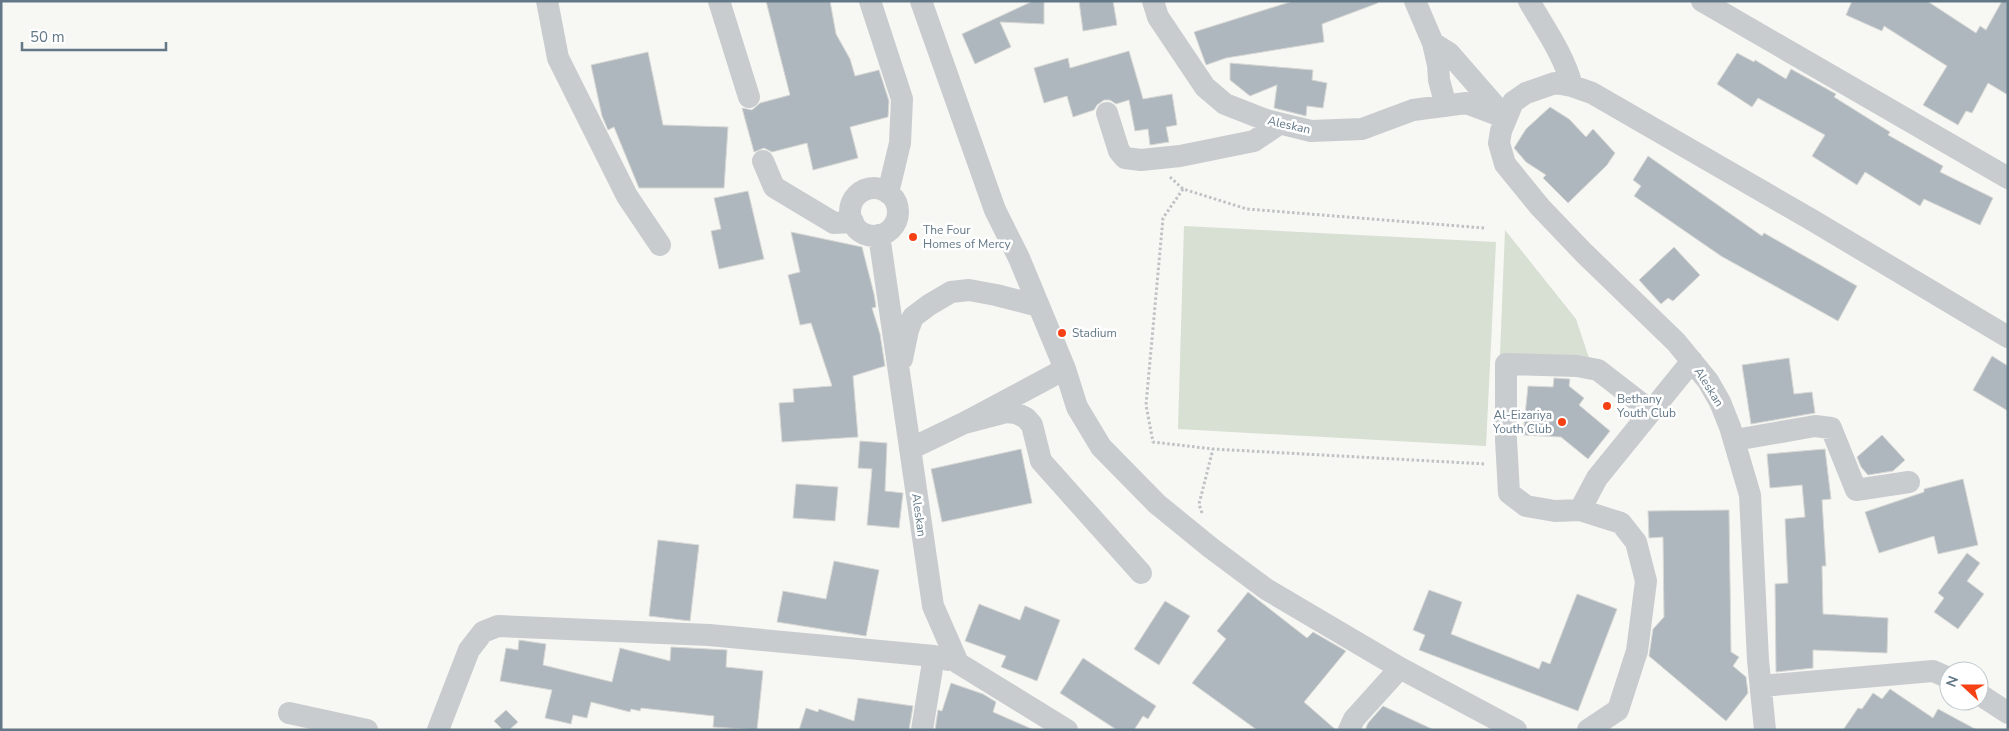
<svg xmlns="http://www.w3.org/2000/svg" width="2009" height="731" font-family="'Nunito Sans',sans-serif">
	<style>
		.green { fill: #d8dfd3 }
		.building { fill: #aeb7bd; stroke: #d8d8d5 }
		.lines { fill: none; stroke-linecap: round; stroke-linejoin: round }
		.path { stroke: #bfc2c4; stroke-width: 3; stroke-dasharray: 2.5 2.5; stroke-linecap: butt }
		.minor { stroke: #c8cccf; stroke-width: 22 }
		.poi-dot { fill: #f64114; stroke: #fff; stroke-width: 2 }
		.labels { text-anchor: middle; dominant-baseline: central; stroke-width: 5; stroke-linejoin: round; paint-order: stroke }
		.street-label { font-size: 12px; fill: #627887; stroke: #fff }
		.poi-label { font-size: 12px; fill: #627887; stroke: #fff; text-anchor: start }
	</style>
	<rect width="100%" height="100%" fill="#f7f7f3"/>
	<path class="green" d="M 1184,226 L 1496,242 L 1486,446 L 1178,429 Z
		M 1505,230 L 1576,319 L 1590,361 L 1500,355 Z"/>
	<path class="building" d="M 766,1 L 830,1 L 836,34 L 850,59 L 855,76 L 879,70 L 889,101 L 888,117 L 850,127 L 858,158 L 813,170 L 807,143 L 772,152 L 764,148 L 754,152 L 742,108 L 752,110 L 760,103 L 790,95 Z
		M 1033,1 L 1044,1 L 1044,24 L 1000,22 L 1011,47 L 975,64 L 962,34 Z
		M 1079,1 L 1113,1 L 1117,25 L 1083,31 Z
		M 1293,1 L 1377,1 L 1378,3 L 1322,24 L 1324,42 L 1226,58 L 1206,65 L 1194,32 Z
		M 1852,1 L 1927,1 L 1976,33 L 1980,26 L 1986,30 L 2002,1 L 2008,1 L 2008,95 L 1988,83 L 1972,113 L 1966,111 L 1958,125 L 1923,105 L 1947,66 L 1884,26 L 1882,31 L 1846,15 Z
		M 1129,51 L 1143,99 L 1172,94 L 1177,125 L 1166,127 L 1169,142 L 1150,145 L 1148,129 L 1135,131 L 1129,100 L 1116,104 L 1110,100 L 1104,100 L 1097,105 L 1094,110 L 1073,117 L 1067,96 L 1044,103 L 1034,68 L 1068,58 L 1070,68 Z
		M 648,52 L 663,125 L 728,127 L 724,188 L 639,188 L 614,127 L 608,130 L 602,116 L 591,65 Z
		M 1737,53 L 1754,62 L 1755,60 L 1786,79 L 1791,69 L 1836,94 L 1834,97 L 1890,132 L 1888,135 L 1943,166 L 1940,172 L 1993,198 L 1980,225 L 1924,199 L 1920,206 L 1865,172 L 1857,185 L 1812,156 L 1825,135 L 1758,98 L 1752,107 L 1717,84 Z
		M 1230,63 L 1313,70 L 1312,80 L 1327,83 L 1323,108 L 1307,106 L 1306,116 L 1274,108 L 1277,85 L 1250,96 L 1230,80 Z
		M 1550,107 L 1569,119 L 1586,137 L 1593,129 L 1615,153 L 1607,165 L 1568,203 L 1543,178 L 1546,175 L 1526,162 L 1514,148 L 1526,129 Z
		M 1648,156 L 1762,236 L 1764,233 L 1857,286 L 1838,321 L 1721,256 L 1634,196 L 1641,186 L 1633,180 Z
		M 748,191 L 764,259 L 719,269 L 711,231 L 721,229 L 714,198 Z
		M 791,232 L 862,247 L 874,294 L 876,307 L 872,308 L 880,334 L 885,366 L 853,376 L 858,437 L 782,442 L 779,403 L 794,402 L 793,389 L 832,386 L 811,323 L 800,325 L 788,275 L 800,272 Z
		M 1674,247 L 1700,275 L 1673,301 L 1668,298 L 1661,304 L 1639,280 Z
		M 1992,356 L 2008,366 L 2008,411 L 1973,390 Z
		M 1789,358 L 1794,394 L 1812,392 L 1815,413 L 1751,424 L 1742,365 Z
		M 1554,378 L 1570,379 L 1569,386 L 1584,398 L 1579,405 L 1610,431 L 1588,459 L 1561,437 L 1523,435 L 1528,386 L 1553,387 Z
		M 1882,435 L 1905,460 L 1893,471 L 1868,475 L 1861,467 L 1857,457 Z
		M 860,441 L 887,443 L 885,491 L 903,493 L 899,528 L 867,525 L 872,469 L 858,468 Z
		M 1021,449 L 1032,503 L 942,522 L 931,469 Z
		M 1825,449 L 1831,499 L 1822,500 L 1826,566 L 1822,566 L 1823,614 L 1888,618 L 1887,653 L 1813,650 L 1813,668 L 1776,672 L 1775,584 L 1788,583 L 1785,519 L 1805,517 L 1802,485 L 1770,488 L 1767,454 Z
		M 1963,479 L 1978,545 L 1938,554 L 1934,536 L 1879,553 L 1865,512 L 1924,492 L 1924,489 Z
		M 796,484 L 838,487 L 835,521 L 793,518 Z
		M 1729,510 L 1731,652 L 1739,657 L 1733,666 L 1746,677 L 1748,693 L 1726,721 L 1649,656 L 1653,629 L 1664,617 L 1663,537 L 1649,538 L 1648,511 Z
		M 658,540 L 699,545 L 690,621 L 649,616 Z
		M 1967,553 L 1980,563 L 1967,581 L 1984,594 L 1958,629 L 1934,612 L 1944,598 L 1938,593 Z
		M 834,561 L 879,570 L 866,636 L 777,622 L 783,591 L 826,599 Z
		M 1429,590 L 1462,602 L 1451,634 L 1539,669 L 1542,661 L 1550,664 L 1577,594 L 1617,609 L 1578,711 L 1419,650 L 1425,635 L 1413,630 Z
		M 1248,592 L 1307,638 L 1313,632 L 1346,651 L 1304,702 L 1336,730 L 1257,730 L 1192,683 L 1226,639 L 1217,631 Z
		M 1165,601 L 1190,616 L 1159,665 L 1134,649 Z
		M 979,604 L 1020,620 L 1025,606 L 1060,620 L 1037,681 L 1001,667 L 1006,656 L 965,641 Z
		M 519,640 L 546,644 L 543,665 L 612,682 L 620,648 L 670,661 L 671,647 L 727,650 L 726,667 L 763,671 L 757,730 L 713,727 L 714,716 L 641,708 L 640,711 L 631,709 L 630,712 L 591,702 L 587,718 L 573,715 L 571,724 L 545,718 L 552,690 L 500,681 L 506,648 L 518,650 Z
		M 1083,658 L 1156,706 L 1148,719 L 1143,716 L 1134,730 L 1117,730 L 1060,693 Z
		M 951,683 L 983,694 L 996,702 L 993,712 L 1034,730 L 935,730 L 938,710 L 942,711 Z
		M 1890,689 L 1933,718 L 1938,709 L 1977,730 L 1843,730 L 1858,708 L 1862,709 L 1873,693 L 1882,699 Z
		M 858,698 L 913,706 L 909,730 L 799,730 L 806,708 L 818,712 L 819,709 L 854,721 Z
		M 1383,706 L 1434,730 L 1365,730 L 1368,723 Z
		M 506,710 L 518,722 L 509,730 L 503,730 L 494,721 Z"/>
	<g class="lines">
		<path class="path" d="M 1170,177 L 1183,189 L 1247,209 L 1484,228
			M 1183,189 L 1163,218 L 1146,405 L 1153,442 L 1213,449 L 1486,464
			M 1202,513 L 1199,504 L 1213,449"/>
		<path class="minor" d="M 547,1 L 558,58 L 627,196 L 660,245
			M 719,1 L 749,97
			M 870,1 L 902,99 L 900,143 L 888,193
			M 921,1 L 995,210 L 1019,258 L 1065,369 L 1077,407 L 1101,447 L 1157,504 L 1211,548 L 1266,589 L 1400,668 L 1516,730
			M 1153,1 L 1158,17 L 1205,87 L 1225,104 L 1266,120 L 1311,131 L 1362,129 L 1413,110 L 1466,103 L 1506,118
			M 1415,1 L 1433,43 L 1438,65 L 1439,80 L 1446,106
			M 1529,1 C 1545,29 1564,55 1572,86
			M 1702,1 L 2008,178
			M 1433,43 L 1449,53 L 1503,115
			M 1107,113 L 1119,151 L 1125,158 L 1141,160 L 1180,156 L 1254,141 L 1279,124
			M 763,161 L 774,187 L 834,223 L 853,222
			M850 212a24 24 0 1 1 48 0a24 24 0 1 1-48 0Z
			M 879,235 L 933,606 L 958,663 L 1067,730
			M 902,359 L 908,330 L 913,317 L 929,305 L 951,292 L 969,290 L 996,295 L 1039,306
			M 964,423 L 1006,412 L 1016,413 L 1026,418 L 1032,425 L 1041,461 L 1141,573
			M 1735,440 L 1815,426 L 1831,428 L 1856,490 L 1909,482
			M 910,449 L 964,423 L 1065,369
			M 1580,510 L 1555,511 L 1526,506 L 1509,493 L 1506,440 L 1506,364 L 1577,366 L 1598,370 L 1651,411
			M 1761,686 L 1933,671 L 1949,678
			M 1979,694 L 2008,713
			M 289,713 L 367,730
			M 438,730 L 469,650 L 483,632 L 498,626 L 709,635 L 934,656
			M 922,730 L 934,656 L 948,660
			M 1349,730 L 1354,719 L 1400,668
			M 1588,730 L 1618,710 L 1637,651 L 1646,581 L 1636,542 L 1621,523 L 1580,510 L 1597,478 L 1692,361
			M 1765,730 L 1758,660 L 1750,495 L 1730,427 L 1720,402 L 1708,381 L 1676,342 L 1584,253 L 1540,207 L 1505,164 L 1499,143 L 1501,131 L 1513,102 L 1526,93 L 1555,83 L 1572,86 L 1592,93 L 1812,220 L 2008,337"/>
	</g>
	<g class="poi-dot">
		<circle cx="913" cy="237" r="5"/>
		<circle cx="1062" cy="333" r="5"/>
		<circle cx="1607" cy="406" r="5"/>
		<circle cx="1562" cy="422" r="5"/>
	</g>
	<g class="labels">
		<g class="street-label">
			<text transform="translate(1289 125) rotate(13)">Aleskan</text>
			<text transform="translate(1709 387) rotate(58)">Aleskan</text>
			<text transform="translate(919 515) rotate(82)">Aleskan</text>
		</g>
		<g class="poi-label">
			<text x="923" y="230">The Four<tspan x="923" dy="14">Homes of Mercy</tspan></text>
			<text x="1072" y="333">Stadium</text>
			<text x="1617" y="399">Bethany<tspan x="1617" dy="14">Youth Club</tspan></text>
			<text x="1552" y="415" text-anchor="end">Al-Eizariya<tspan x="1552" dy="14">Youth Club</tspan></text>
		</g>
	</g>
	<rect width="2009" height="731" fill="none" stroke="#627887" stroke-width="5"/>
	<g transform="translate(1964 686) rotate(291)"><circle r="24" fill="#ffffff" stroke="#c0c9cf"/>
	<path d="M0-4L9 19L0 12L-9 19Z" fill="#f64114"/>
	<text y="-8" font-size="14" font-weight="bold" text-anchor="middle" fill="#627887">N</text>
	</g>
	<path d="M22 42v8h144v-8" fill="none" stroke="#627887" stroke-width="2.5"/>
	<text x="30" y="42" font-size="15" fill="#627887" stroke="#ffffff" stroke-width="4" paint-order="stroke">50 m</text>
</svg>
